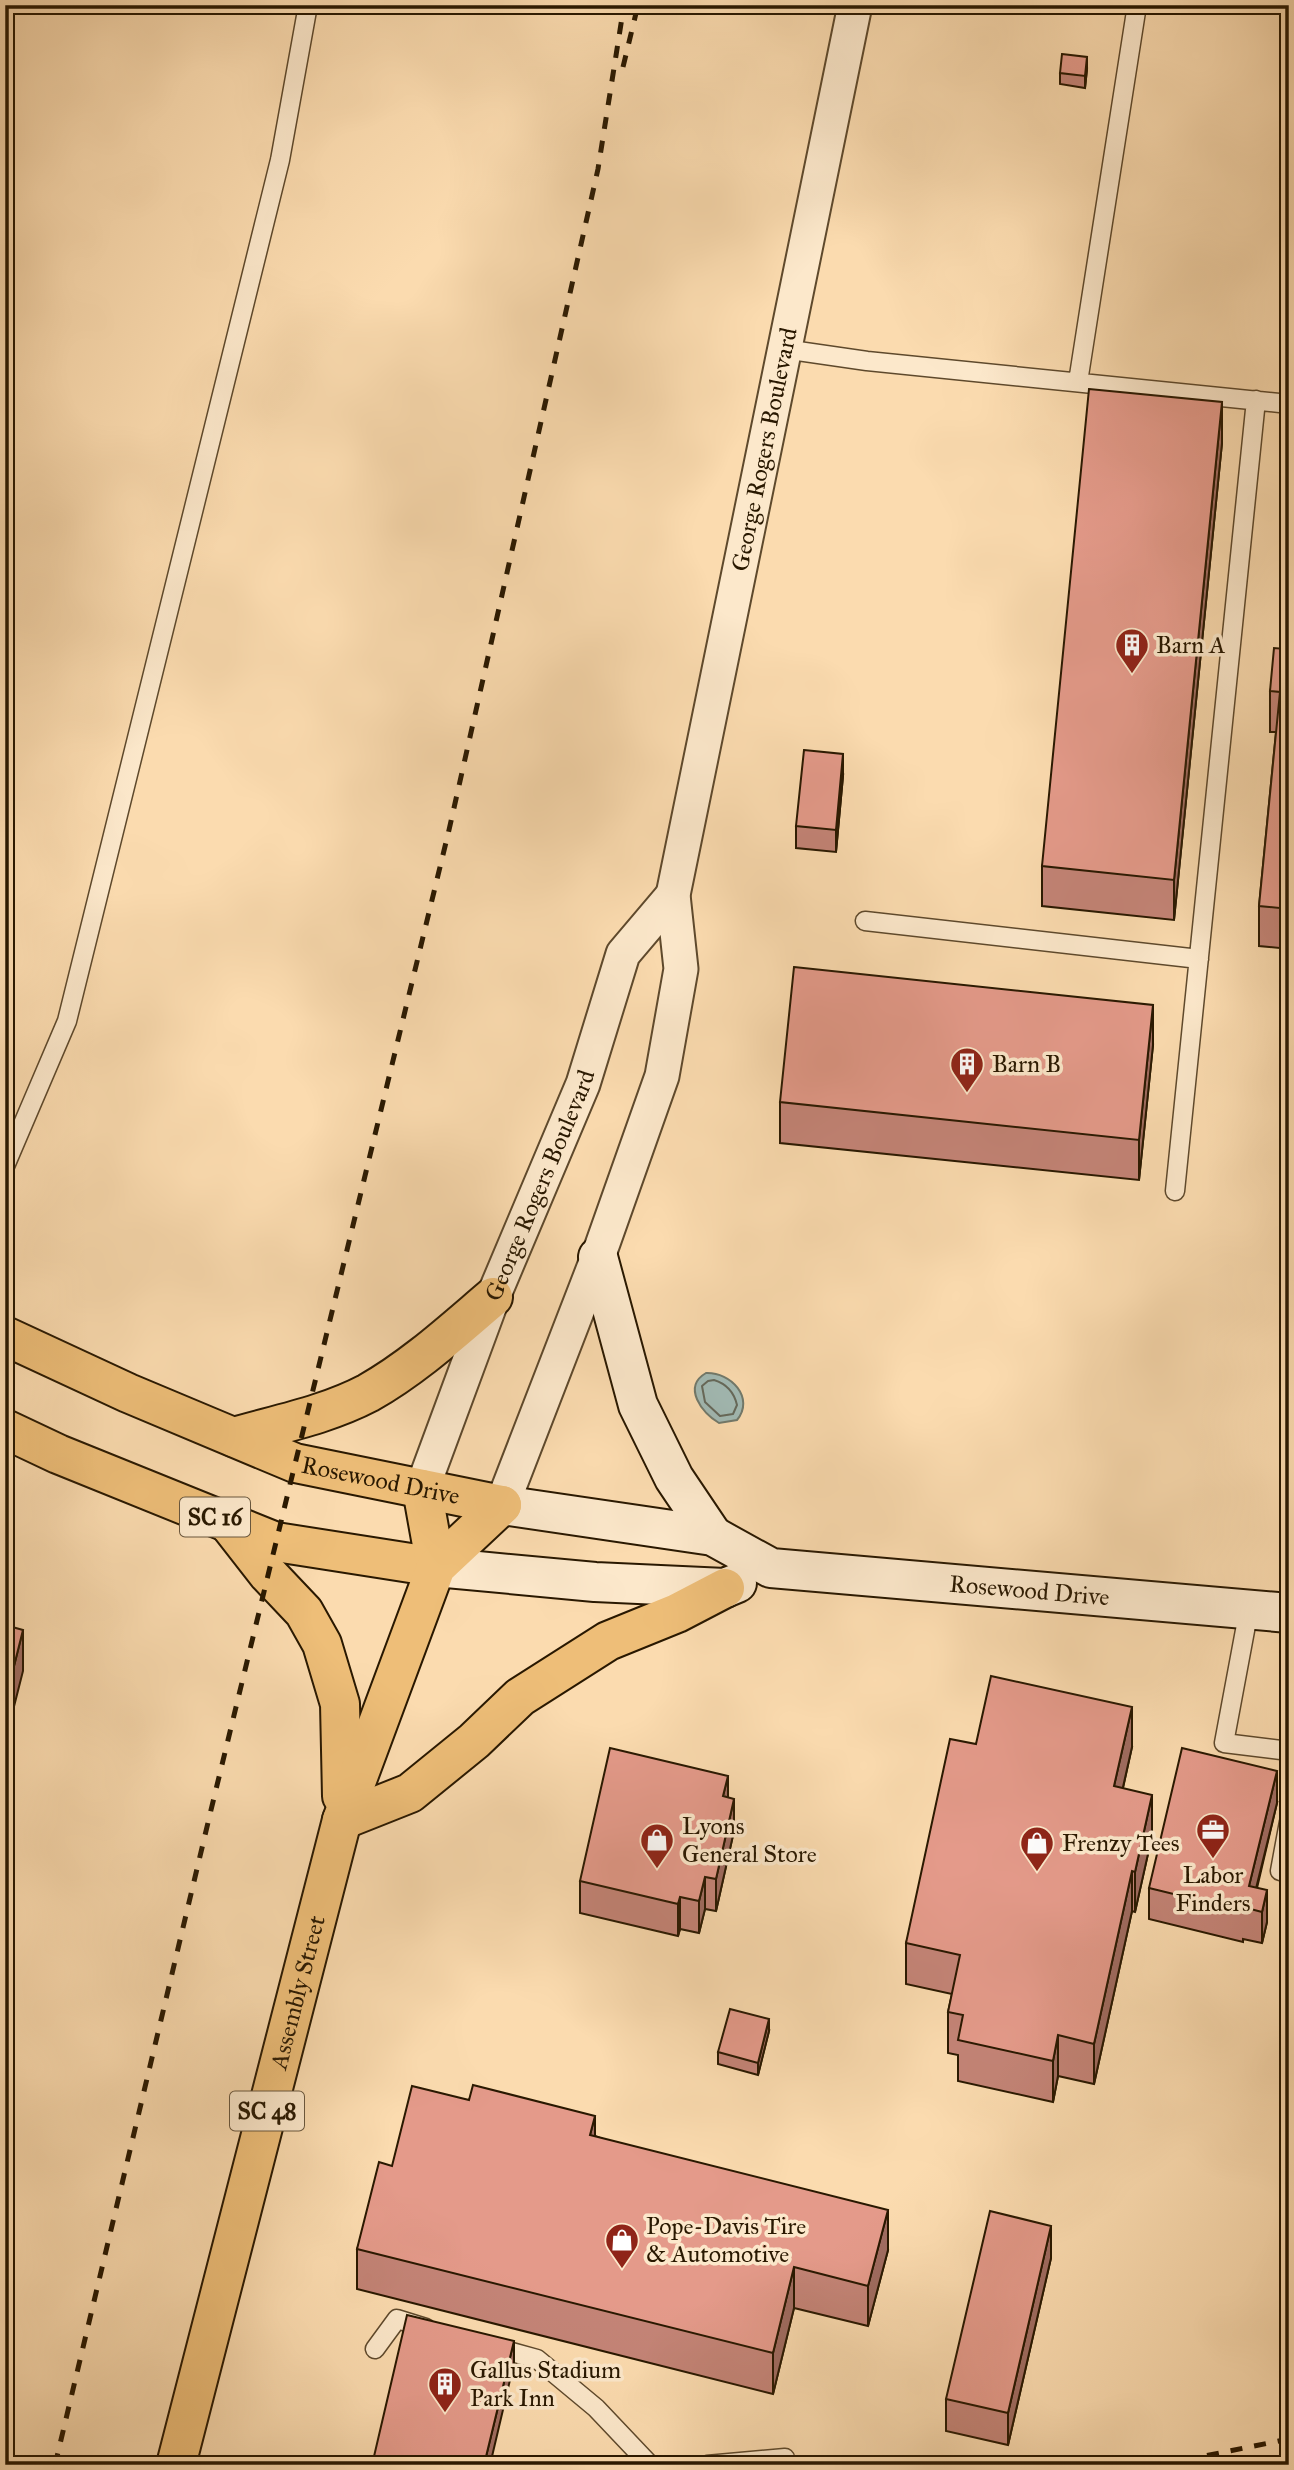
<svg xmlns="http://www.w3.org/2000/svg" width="1294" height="2470" font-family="'IM FELL Great Primer',serif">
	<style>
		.water { fill: #a1b9b3; stroke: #71796b; stroke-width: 2 }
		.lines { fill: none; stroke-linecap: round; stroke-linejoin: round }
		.shore { stroke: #65685a; stroke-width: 2 }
		.service-casing { stroke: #5e492c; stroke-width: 21 }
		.minor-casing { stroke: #5e492c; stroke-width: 37 }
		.secondary-casing { stroke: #291800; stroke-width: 42 }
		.primary-casing { stroke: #291800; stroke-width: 42 }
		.service { stroke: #fce8cb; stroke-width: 18 }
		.minor { stroke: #fce8cb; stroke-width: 33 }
		.secondary { stroke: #fce8cb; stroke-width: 38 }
		.primary { stroke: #eebe78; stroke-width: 38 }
		.rail { stroke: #291800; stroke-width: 5; stroke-dasharray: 12 12; stroke-linecap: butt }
		.wall { fill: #c48477; stroke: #291800; stroke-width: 2 }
		.shaded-wall { fill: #a06c61; stroke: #291800; stroke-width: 2 }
		.building { fill: #e49a8a; stroke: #291800; stroke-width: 2 }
		.labels { text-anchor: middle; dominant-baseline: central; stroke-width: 7; stroke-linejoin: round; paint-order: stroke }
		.shield { fill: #fce8cb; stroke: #68563d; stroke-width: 2 }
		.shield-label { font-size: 23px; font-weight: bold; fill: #291800 }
		.street-label { font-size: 24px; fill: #291800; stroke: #fce8cb }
		.poi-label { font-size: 24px; fill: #291800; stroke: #fce8cb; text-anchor: start }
	</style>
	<rect width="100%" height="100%" fill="#fbdbaf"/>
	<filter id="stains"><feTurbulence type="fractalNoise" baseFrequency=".00286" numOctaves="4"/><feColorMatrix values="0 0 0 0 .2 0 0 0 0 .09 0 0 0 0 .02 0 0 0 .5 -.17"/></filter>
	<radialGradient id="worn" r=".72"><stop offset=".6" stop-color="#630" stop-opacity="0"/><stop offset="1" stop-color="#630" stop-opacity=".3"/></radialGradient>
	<path class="water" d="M 706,1373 C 731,1372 755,1398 737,1420 L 719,1423 C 702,1413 682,1387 706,1373 Z"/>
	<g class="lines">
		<path class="shore" d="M 714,1380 C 727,1384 734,1392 737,1405 L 733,1414 L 720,1416 L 705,1402 L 702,1386 L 708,1381 Z"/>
		<g class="service-casing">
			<path id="service" d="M 784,349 L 867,361 L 1289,404
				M 1078,382 L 1137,5
				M 865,921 L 1199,959
				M 5,1166 L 67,1021 L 280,160 L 308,5
				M 1175,1191 L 1256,400
				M 1249,1609 L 1224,1743 L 1289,1751
				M 1280,1871 L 1289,1822
				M 490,2346 L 537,2359 L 596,2408 L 650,2465
				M 375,2349 L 397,2319 L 426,2328
				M 707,2465 L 785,2458"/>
		</g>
		<g class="minor-casing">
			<g id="minor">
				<path id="s1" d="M 422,1489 L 493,1297 L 583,1084 L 623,954 L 673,895"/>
				<path id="s2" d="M 502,1505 L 598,1257 L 662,1076 L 681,969 L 673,895 L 855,5"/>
			</g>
		</g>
		<g class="secondary-casing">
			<g id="secondary">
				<path d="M 598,1257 L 638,1405 L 674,1478 L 713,1536"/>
				<path id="s3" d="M 502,1505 L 713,1536 L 771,1568 L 1289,1613"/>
				<path d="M 436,1567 L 595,1582 L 725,1588 L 737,1583"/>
			</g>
		</g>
		<g class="primary-casing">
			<g id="primary">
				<path id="s4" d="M 5,1336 L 128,1393 L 295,1463 L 502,1505"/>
				<path d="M 5,1429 L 58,1454 L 276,1542 L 436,1567"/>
				<path d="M 234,1437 C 279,1424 326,1415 368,1393 C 414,1367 453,1331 493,1297"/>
				<path d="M 422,1489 L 436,1567"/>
				<path d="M 229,1524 L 268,1574 L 304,1612 L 322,1644 L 340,1704 L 342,1796"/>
				<path d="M 342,1820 L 410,1793 L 474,1741 L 520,1697 L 608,1641 L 677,1613 L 725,1588"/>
				<path id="s5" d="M 176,2465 L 342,1820 L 436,1567 L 502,1505"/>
			</g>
		</g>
		<use href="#service" class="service"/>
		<use href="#minor" class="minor"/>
		<use href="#secondary" class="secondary"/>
		<use href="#primary" class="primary"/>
		<path class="rail" d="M 623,67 L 638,5
			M 55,2465 L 211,1810 L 449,830 L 598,169 L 624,5
			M 1160,2465 L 1289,2439"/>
	</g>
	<path class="wall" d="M 1087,69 L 1085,88 L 1060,84 L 1060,73 Z
		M 1222,443 L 1174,920 L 1042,906 L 1042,866 Z
		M 1289,614 L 1289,949 L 1259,946 L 1259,906 L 1276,732 L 1270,732 L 1270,691 L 1285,649 Z
		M 843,776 L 836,852 L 796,848 L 796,826 Z
		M 1153,1045 L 1139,1180 L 780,1143 L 780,1102 Z
		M 976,1744 L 1132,1747 L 1123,1788 L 1152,1836 L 1135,1912 L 1132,1911 L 1094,2084 L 1058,2076 L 1053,2102 L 958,2081 L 958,2055 L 948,2053 L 948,2012 L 952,1994 L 906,1984 L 906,1943 Z
		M 728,1797 L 734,1831 L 716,1911 L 705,1909 L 699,1933 L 680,1929 L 678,1936 L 580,1913 L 580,1881 Z
		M 1277,1803 L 1257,1888 L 1267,1922 L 1262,1943 L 1243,1939 L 1243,1942 L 1149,1919 L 1149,1888 Z
		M 769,2031 L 758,2075 L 718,2064 L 718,2052 Z
		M 595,2136 L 888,2250 L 868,2326 L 794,2308 L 773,2394 L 357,2289 L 357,2249 L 392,2166 Z
		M 1289,2210 L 1289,2305 L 1282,2304 L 1282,2272 Z
		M 1051,2258 L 1008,2445 L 946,2431 L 946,2399 Z"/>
	<path class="shaded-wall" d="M 1087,57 L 1087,69 L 1085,88 L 1085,76 Z
		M 1222,402 L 1222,443 L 1174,920 L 1174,880 Z
		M 843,754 L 843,776 L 836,852 L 836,830 Z
		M 1153,1005 L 1153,1045 L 1139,1180 L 1139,1140 Z
		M 23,1630 L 23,1671 L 5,1742 L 5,1702 Z
		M 1132,1707 L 1132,1747 L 1114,1827 L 1114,1786 Z
		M 1277,1771 L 1277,1803 L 1251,1909 L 1249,1886 Z
		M 728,1776 L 728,1808 L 723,1796 Z
		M 1152,1795 L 1152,1836 L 1135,1912 L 1135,1872 Z
		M 734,1799 L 734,1831 L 716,1911 L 716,1879 Z
		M 1132,1871 L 1132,1911 L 1094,2084 L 1094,2044 Z
		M 705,1877 L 705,1909 L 699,1933 L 699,1901 Z
		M 1267,1890 L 1267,1922 L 1262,1943 L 1262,1912 Z
		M 680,1897 L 680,1929 L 678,1936 L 678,1904 Z
		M 769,2019 L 769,2031 L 758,2075 L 758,2063 Z
		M 1058,2035 L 1058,2076 L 1053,2102 L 1053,2061 Z
		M 595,2116 L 595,2156 L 590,2135 Z
		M 888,2210 L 888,2250 L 868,2326 L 868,2286 Z
		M 1051,2226 L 1051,2258 L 1008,2445 L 1008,2413 Z
		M 794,2267 L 794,2308 L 773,2394 L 773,2353 Z
		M 514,2341 L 514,2363 L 490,2465 L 484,2465 Z"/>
	<path class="building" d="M 1062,54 L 1087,57 L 1085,76 L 1060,73 Z
		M 1089,389 L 1222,402 L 1174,880 L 1042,866 Z
		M 1289,614 L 1289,909 L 1259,906 L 1280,692 L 1270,691 L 1274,648 L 1285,649 Z
		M 804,750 L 843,754 L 836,830 L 796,826 Z
		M 794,967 L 1153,1005 L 1139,1140 L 780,1102 Z
		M 5,1625 L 23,1630 L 5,1702 Z
		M 991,1676 L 1132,1707 L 1114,1786 L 1152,1795 L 1135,1872 L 1132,1871 L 1094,2044 L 1058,2035 L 1053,2061 L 958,2040 L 963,2015 L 948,2012 L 960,1955 L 906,1943 L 950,1739 L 976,1744 Z
		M 610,1748 L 728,1776 L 723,1796 L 734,1799 L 716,1879 L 705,1877 L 699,1901 L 680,1897 L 678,1904 L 580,1881 Z
		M 1182,1748 L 1277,1771 L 1249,1886 L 1267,1890 L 1262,1912 L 1243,1907 L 1243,1911 L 1149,1888 Z
		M 730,2009 L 769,2019 L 758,2063 L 718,2052 Z
		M 473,2085 L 595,2116 L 590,2135 L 888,2210 L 868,2286 L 794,2267 L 773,2353 L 357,2249 L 379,2162 L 392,2166 L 412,2086 L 469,2100 Z
		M 1289,2210 L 1289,2273 L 1282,2272 Z
		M 990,2211 L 1051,2226 L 1008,2413 L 946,2399 Z
		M 407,2315 L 514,2341 L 484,2465 L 372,2465 Z"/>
	<defs>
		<g id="building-pin" transform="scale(1.75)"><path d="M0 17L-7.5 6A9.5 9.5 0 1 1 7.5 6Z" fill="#8f2418" stroke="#fce8cb"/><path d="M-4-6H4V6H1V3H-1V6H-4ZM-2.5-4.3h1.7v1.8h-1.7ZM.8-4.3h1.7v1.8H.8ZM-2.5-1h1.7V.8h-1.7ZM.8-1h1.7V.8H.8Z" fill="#fff"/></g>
		<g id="office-pin" transform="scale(1.75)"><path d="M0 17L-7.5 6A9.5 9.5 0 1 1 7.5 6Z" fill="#8f2418" stroke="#fce8cb"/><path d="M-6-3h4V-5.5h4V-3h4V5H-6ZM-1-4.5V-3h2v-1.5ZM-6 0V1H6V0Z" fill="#fff"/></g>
		<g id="shop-pin" transform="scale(1.75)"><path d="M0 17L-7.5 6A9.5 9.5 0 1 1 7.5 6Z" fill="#8f2418" stroke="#fce8cb"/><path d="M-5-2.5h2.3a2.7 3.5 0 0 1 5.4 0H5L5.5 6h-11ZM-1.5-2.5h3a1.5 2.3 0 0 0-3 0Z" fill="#fff"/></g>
	</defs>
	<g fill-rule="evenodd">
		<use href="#building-pin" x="1132" y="645"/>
		<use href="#building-pin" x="967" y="1064"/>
		<use href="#office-pin" x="1213" y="1830"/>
		<use href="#shop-pin" x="657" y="1840"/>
		<use href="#shop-pin" x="1037" y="1843"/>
		<use href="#shop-pin" x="622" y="2240"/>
		<use href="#building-pin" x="445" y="2384"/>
	</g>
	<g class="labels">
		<g class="shield">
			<rect x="180" y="1497.5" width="70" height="39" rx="5"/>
			<rect x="230" y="2091.5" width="74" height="39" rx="5"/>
		</g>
		<g class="shield-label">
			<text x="215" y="1517">SC 16</text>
			<text x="267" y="2111">SC 48</text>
		</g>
		<g class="street-label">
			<text stroke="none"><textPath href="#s2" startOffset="1096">George Rogers Boulevard</textPath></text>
			<text stroke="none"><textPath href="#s1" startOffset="326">George Rogers Boulevard</textPath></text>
			<text stroke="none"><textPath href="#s4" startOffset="404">Rosewood Drive</textPath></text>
			<text stroke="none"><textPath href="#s3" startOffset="539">Rosewood Drive</textPath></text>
			<text stroke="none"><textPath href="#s5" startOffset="488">Assembly Street</textPath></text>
		</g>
		<g class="poi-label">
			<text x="1156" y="645">Barn A</text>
			<text x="992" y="1064">Barn B</text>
			<text x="682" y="1826">Lyons<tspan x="682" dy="28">General Store</tspan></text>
			<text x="1062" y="1843">Frenzy Tees</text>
			<text x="1213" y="1875" text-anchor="middle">Labor<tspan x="1213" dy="28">Finders</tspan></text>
			<text x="646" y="2226">Pope-Davis Tire<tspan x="646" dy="28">&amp; Automotive</tspan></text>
			<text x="470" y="2370">Gallus Stadium<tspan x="470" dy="28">Park Inn</tspan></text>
		</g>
	</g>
	<rect width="1294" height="2470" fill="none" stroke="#fbdbaf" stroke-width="28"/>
	<rect x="7" y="7" width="1280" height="2456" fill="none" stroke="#291800" stroke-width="3.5"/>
	<rect x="14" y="14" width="1266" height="2442" fill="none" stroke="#291800" stroke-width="2"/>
	<rect width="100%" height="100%" filter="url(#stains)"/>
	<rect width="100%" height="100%" fill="url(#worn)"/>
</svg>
